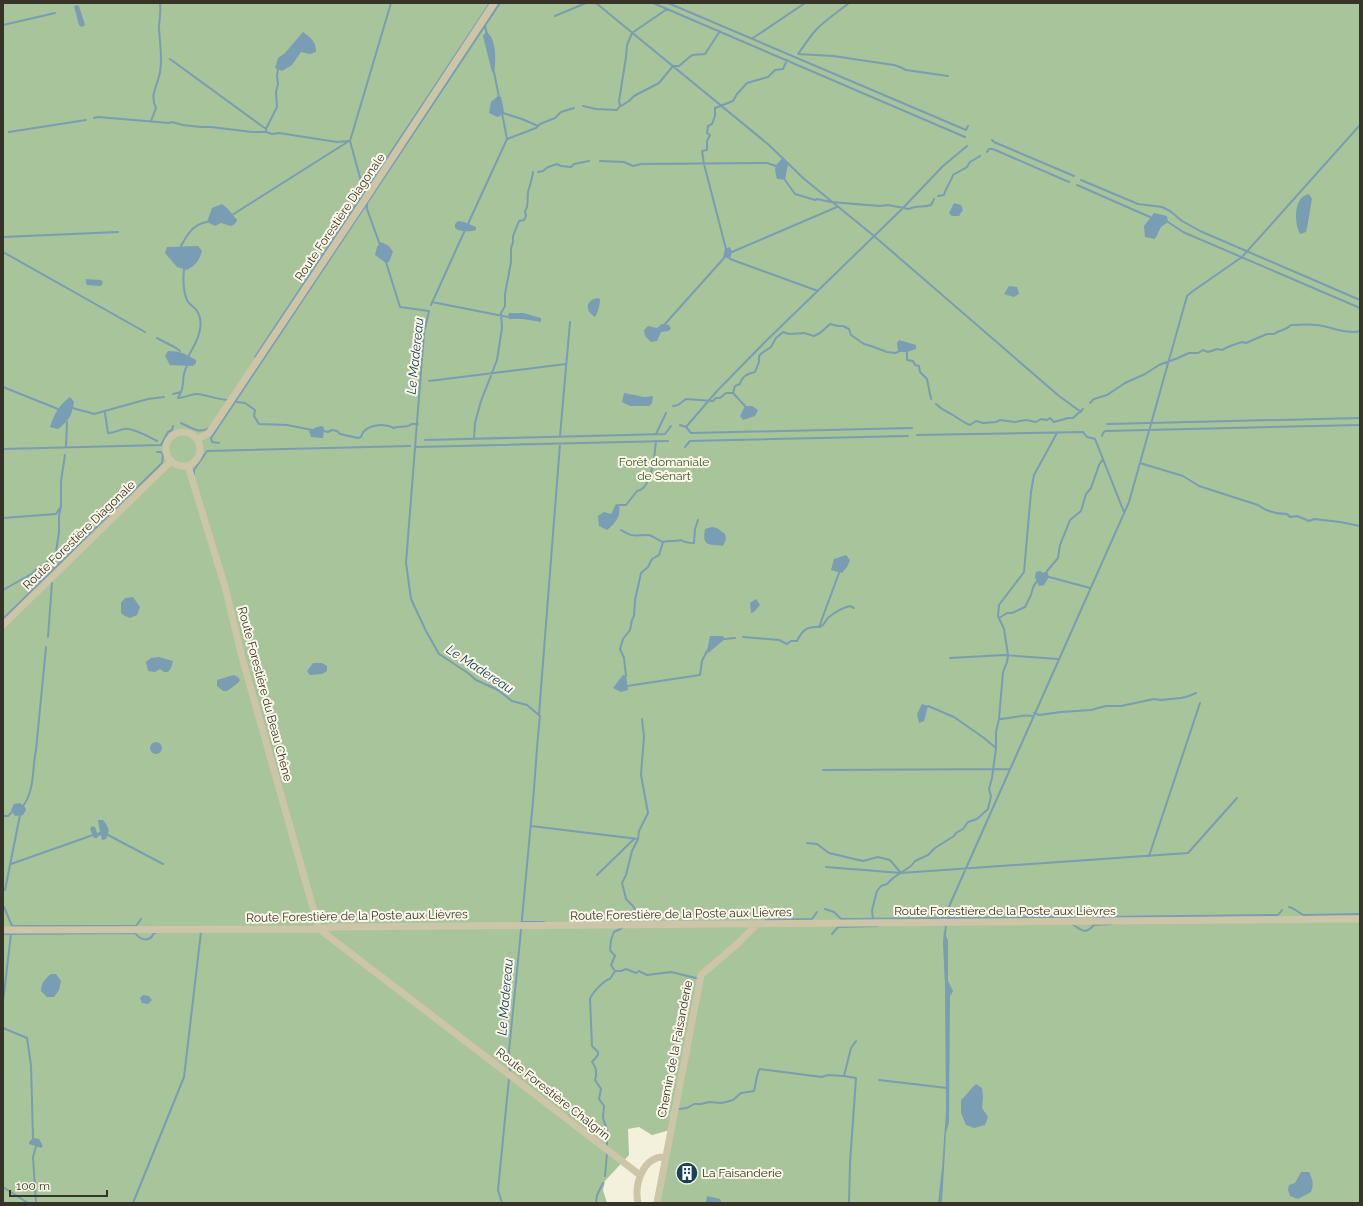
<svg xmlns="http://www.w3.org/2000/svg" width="1363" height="1206" font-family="Raleway,sans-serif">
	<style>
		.green { fill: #a8c49b }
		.water { fill: #799db2 }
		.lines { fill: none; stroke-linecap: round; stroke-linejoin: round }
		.stream { stroke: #799db2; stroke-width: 2 }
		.minor { stroke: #ccc5a7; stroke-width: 7 }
		.labels { text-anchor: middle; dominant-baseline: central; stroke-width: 4; stroke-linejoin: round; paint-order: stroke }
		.street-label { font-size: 12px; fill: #383328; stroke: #fbf8e9 }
		.park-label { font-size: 12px; fill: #38582a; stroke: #fbf8e9 }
		.poi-label { font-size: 12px; fill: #383328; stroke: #fbf8e9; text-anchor: start }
		.water-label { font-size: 13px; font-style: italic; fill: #1b425c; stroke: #fbf8e9 }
	</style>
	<rect width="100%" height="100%" fill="#f3f0dc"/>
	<path class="green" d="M 3,3 L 1360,3 L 1360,1203 L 657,1203 L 670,1130 L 652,1135 L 639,1127 L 628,1129 L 629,1155 L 605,1181 L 603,1190 L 607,1203 L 3,1203 Z"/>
	<path class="water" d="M 77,5 L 79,6 L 85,25 L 82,27 L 79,25 L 74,6 Z
		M 303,32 C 311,38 316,41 316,52 L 310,54 L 301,52 L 292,65 L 282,71 L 275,68 L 278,58 L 285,53 Z
		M 486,32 C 497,37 496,63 494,73 L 492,72 L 483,36 Z
		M 498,96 L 501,97 L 504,111 L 502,115 L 497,117 L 489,113 L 491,102 Z
		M 783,158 L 788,164 L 785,180 L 777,179 C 774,168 774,166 783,158 Z
		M 1309,194 L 1312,199 L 1307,228 L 1306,232 L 1300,234 C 1294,223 1293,197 1309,194 Z
		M 954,203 L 961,205 L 963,210 L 959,216 L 952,216 L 949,213 Z
		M 222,204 L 228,209 L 237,220 L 235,224 L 231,226 L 221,223 L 215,226 L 207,222 L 212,208 Z
		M 1154,213 L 1167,216 L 1168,222 L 1161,227 L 1155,239 L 1145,237 L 1144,226 Z
		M 458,221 L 464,222 L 476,227 L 476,230 C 470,232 459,232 455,228 L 455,224 Z
		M 381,242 L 389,246 L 393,252 L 389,262 L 386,263 L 375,255 L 377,247 Z
		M 198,246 L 202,251 C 199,261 196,265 187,270 L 177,267 L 165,253 L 167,247 Z
		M 730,247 L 732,252 L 730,259 L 723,257 L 725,249 Z
		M 86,279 L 101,280 L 103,282 L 102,285 L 100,286 L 87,285 L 86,283 Z
		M 1009,286 L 1017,287 L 1019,294 L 1014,297 L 1004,294 Z
		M 597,298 L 600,299 C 600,304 598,313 595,317 C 585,311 585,301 597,298 Z
		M 509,313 L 523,313 L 541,318 L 541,322 L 523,319 L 509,319 L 508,316 Z
		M 662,324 L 669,325 L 671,329 L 668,331 L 661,332 L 657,341 L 651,342 L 645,336 L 644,330 L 648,326 L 657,328 Z
		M 899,340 L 916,345 L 916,349 L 907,352 L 898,352 L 897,343 Z
		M 168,351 C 180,351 186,354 196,360 L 196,363 L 193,366 L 170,365 L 165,356 Z
		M 624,393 L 644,397 L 653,396 L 652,403 L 649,406 L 630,406 L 622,402 Z
		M 70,397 L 74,402 C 72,415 69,421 58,429 L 50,427 C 54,414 59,405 70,397 Z
		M 745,406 L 752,406 L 758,410 L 755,416 L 743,420 L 740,416 Z
		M 322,426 L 324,428 L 323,438 L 311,437 L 309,431 L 317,427 Z
		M 616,504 L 619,505 C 621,517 616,522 607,530 L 599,526 L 598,516 L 604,512 L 611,514 Z
		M 712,527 L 717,528 L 725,534 L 726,539 L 723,546 C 708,544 702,547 705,529 Z
		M 846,555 L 850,560 L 847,567 L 842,573 L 831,570 L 834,559 Z
		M 1040,571 L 1043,573 L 1047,571 L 1049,577 L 1044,585 L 1039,586 L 1035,577 L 1036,572 Z
		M 133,597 L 140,607 L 137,615 L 130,618 L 125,616 L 121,613 L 121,603 L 125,598 Z
		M 756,599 L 760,605 L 754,612 L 751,613 L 750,603 Z
		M 710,636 L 723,636 L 725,639 L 708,653 L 707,651 Z
		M 159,657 L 173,661 L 171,668 L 168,672 L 164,672 L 160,669 L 155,672 L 148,671 L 146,662 L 151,658 Z
		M 313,663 L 322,663 L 327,666 L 327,671 L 322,674 L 310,675 L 307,671 Z
		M 234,675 L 238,677 L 240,680 L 238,683 L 227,691 L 223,691 L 217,686 L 217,680 Z
		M 623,675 L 626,676 L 628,690 L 621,692 L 613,688 Z
		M 922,704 L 928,706 L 924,721 L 919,723 L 917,714 Z
		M150 748a6 6 0 1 1 12 0a6 6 0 1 1-12 0Z
		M 20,803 L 25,807 L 26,810 L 23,815 L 15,816 L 11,810 L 14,804 Z
		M 98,820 L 103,820 C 109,827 110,831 106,839 L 102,840 L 101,835 L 98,836 L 97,838 L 94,838 L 90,829 L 92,826 L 95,827 L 97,833 L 100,832 Z
		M 944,930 L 948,941 L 948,981 L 953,991 L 950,996 L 949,1122 L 946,1133 L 942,1203 L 938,1203 L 942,1168 L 946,1111 L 945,986 L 943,943 Z
		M 51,974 L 56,974 L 61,981 L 59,990 L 54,997 L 47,997 L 41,991 C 41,983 45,979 51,974 Z
		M 143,995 L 149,996 L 152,1000 L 148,1004 L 142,1003 L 140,998 Z
		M 976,1084 L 982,1088 L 983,1097 L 982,1108 L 988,1117 L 985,1125 L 974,1128 L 966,1125 L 961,1113 L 961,1100 C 967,1095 970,1089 976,1084 Z
		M 33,1138 L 39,1139 L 43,1146 L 41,1148 L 29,1144 L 29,1142 Z
		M 1301,1172 L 1309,1172 C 1313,1180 1314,1184 1311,1192 L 1298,1199 L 1290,1196 L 1288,1190 L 1289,1185 L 1295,1183 Z
		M 707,1196 L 720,1199 L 722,1203 L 706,1203 Z"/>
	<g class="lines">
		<path class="stream" d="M 596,3 L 769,145 L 803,178 L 874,236 L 1059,396 L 1081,412
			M 653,3 L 965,137
			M 668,3 L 966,130 L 968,126
			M 555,16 L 586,3
			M 3,25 L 55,13
			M 485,26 L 487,34
			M 753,38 L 805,3
			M 798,54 L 833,56 L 894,65 L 900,67 L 906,70 L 948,76
			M 798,54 C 804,46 809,38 815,31 C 825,20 838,12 849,3
			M 170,59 L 266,129 L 266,132
			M 494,72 L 499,97
			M 583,106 L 596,109 L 617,110 L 620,106 L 619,101 L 626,57 L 627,45 L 632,33 L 667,9
			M 621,106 L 629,101 L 634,96 L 659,83 L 673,66 L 679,66 L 692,55 L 705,54 L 720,31
			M 502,113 L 507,139
			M 503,113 L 522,119 L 538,126
			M 94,118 L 98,117 L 169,123 L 172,122 L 183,125 L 201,127 L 211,127 L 252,132 L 266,132 L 272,134 L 279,133 L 337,142 L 350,141
			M 151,121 L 156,108 C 149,95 158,85 160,72 C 163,56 159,40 159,25 C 160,17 161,11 160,3
			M 266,129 L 277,107 L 276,92 L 278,84 L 277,76 L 278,69
			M 9,132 L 86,120
			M 992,140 L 994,142 L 1074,176
			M 987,152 L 989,149 L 993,149 L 1069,182
			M 600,161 L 624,162 L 633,166 L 641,164 L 767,163 L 776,166
			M 538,172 L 543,171 L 548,167 L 557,164 L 561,166 L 571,167 L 574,164 L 589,161
			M 785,180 L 795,194 L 815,200 L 817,199 L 831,202 L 880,206 L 888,205 L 909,209 C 917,205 923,208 931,205 L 934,199
			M 1081,180 L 1138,204 L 1162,207 L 1170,211 L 1182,221 L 1200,231 L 1360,300
			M 1077,185 L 1150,217
			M 364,192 L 350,141 L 391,3
			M 938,196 L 944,195 C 946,187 951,182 953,175 L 967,167 L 970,162 L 980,156
			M 367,204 L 367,209 L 380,245
			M 232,215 L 349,141
			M 1168,222 L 1183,232 L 1360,308
			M 467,226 L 507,139 L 536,128 L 540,124 L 555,118 L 561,112 L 574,108
			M 3,237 L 118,232
			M 181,246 C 187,235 193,224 207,222
			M 726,249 L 704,164 L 702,151 L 707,150 L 707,141 L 710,135 L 707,133 L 708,126 L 712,124 L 715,116 L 715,108 L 733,101 L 737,94 L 747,83 L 768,77 L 775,70 L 783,69 L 787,60
			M 3,252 L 145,332
			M 732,252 L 837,207
			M 730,259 L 818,291
			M 386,262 L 400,307 L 429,311 L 424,333 L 406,563 L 411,599 L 426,631 L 439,654 L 468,673 L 476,680 L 498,690 L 512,701 L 527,705 L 540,716 C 536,751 535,786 531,822 C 524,898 517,975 509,1051 L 510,1071
			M 184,269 C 183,279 183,291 187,300 C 189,305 195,307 197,311 C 206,325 196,343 189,355
			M 432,302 L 508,317
			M 431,305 L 465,230
			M 665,324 L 724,258
			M 157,338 L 176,348 L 180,351
			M 907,352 L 907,360 L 913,361 L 915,365 L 919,366 L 920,372 L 927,379 L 931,399
			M 255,357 L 490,3
			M 429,381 L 566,364
			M 3,387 L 58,409
			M 181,392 L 178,398 C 185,398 193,393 197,394 C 207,395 216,399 227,400
			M 733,393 L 745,406
			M 173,394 L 181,392 C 185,383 181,376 187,366
			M 237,402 L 245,403 L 255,410 L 254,416 L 259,424 L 287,425 L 312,430
			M 1090,403 L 1094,399 L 1107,395 L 1125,383 L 1145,374 L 1159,365 L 1178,358 L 1189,353 L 1198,353 L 1203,350 L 1208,352 L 1217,349 L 1222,350 L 1230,346 L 1242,342 L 1246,343 L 1267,334 L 1274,334 C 1280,329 1284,332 1291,325 C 1299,325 1308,324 1316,325 C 1330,326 1347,335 1360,331
			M 936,404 C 943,411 946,411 953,415 C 959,419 963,422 970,425 L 976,421 L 983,423 L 996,422 L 1000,420 L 1015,422 L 1026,420 L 1036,422 L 1041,419 L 1047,420 L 1050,418 L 1054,422 L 1068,418 L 1073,418 L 1083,409
			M 673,406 L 678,405 L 686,399 L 713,401 L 716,398 L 720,398 L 726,393 L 733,393 L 735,386 L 740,384 C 742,376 747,374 755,372 L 759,362 L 759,356 L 762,353 L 771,347 L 776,338 L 783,332 L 789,334 L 804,333 L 814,336 L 820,333 L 830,324 L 838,326 L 843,326 L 849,329 L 851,335 L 864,344 L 871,346 L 887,352 L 895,353 L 898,352
			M 73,408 C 80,411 86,411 94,414 L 148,399 L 164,397
			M 105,413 L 108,433 C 115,433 118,430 124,429 C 132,427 149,437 157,441
			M 181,423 C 192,428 199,434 209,428
			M 1107,424 L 1360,418
			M 680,425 L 686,427 L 717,391 L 765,342 L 902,209 L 943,166 L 967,146
			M 686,427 L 691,433 L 912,428
			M 324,431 L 328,432 L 332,430 L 337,431 L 340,434 L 358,438 L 361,437 C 364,424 384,423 394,428 C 400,425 405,429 412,424 L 418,424
			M 656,434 L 666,413
			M 917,435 L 1083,432 L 1087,437 L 1095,439 L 1124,512
			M 560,436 L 570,322
			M 1102,436 L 1103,433 L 1105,431 L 1360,425
			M 474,439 L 475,423 L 481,401 L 497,360 L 502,328 L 501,313 L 505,306 L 505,294 L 511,262 L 511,248 L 513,242 L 513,236 L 519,221 L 524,220 L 526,216 L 525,211 C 529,206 527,198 528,192 C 530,185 532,179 533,172
			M 425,440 L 665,434 L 671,426
			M 219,443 L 212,442 L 211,438 L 500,3
			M 66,447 L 67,422
			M 416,447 L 668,441
			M 685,447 L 690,441 L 908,436
			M 3,449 L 161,445 L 168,432 L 172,430 L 173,426
			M 1140,463 L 1183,476 L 1199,486 L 1258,505 C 1266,511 1276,514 1287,514 L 1290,517 L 1297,516 L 1309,521 L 1314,519 L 1340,522 L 1360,526
			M 194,474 L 194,470 L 207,451 L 410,446
			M 619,505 L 626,505 L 637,491 C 652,490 655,453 656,441
			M 3,518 L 56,514 L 60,508
			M 621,530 C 634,538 635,535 649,535 C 651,535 659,541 663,542 L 659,555 L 652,559 L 648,567 L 641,573 L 635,600 L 634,616 L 632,620 L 630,630 L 623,639 L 620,649 L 624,658 L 626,676
			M 663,542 C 670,540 675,542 681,540 C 684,542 690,543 694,543 L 695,529 L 698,520
			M 54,569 L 55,555
			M 1047,571 L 1058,558 L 1060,545 L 1070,520 L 1081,511 L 1086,494 L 1091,488 L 1099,465 L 1103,459
			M 1049,577 L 1090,588
			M 3,590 L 33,573 L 39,567 L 44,565 L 56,552 L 59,532 L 59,516 L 61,506 L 61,481 L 65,455
			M 999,618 L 1007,613 L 1012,613 L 1025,607 C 1027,603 1028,601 1030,597 C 1033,591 1031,588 1037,581
			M 3,619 L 162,463 L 163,455 L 161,452 L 157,452
			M 820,627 C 825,625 825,620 829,617 C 835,612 842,608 850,606 L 854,608
			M 48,637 L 52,583
			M 743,637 L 779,640 L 787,644 L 791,641 L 797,641 C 802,631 806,626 819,627 L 839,573
			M 725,639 L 735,638
			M 950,658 L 1004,655 L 1058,659
			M 627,686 L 700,675 L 702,661 L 707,651
			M 928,706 L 954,717 L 984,738 L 996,748
			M 1034,713 L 1039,715 L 1061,712 L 1091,710 L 1106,706 L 1121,706 L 1154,699 L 1160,700 L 1181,698 L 1189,696 L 1196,693
			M 539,714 L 560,444
			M 999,719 C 1010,719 1023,714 1033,716
			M 823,770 L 1010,769
			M 23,806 C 35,790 32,769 36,750 L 46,647
			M 3,816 L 8,816 L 12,812
			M 531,826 L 638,839
			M 108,835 L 163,864
			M 807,843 L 817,844 L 829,853 L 863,861 L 878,857 L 890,860 L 901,873
			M 1149,856 L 1200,703
			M 11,864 L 93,835
			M 826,867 L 901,873 L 1188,853 L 1237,798
			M 597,875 L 634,839
			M 5,890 L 20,815
			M 4,907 L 12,926
			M 1289,907 C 1295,908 1299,914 1304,915 L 1360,914
			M 825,909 L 834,912 L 841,919 L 1074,917 C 1081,908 1089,909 1097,917 L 1278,915 L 1282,910
			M 873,919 L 872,910 L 877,891 L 881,886 L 887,884 L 893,878 L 911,866 L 915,861 L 928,855 L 935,848 L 954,836 L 956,833 L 963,829 L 968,822 L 977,819 L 988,809 L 991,796 L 989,789 L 992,778 L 996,748 L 996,732 L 999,719 L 1003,672 L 1007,662 L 1008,655 L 1004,629 L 998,616 L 999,605 L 1024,572 L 1031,492 L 1034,475 L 1057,433
			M 766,920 L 812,919 L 817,912
			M 946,920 L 947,911 L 1129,502 L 1187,296 L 1193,291 L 1242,257 L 1360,125
			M 522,922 L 544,922
			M 628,922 L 637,913 L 633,906 L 626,899 L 622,883 L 626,875 L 632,851 L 638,839 L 639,831 L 648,813 L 641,775 L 644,737 L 642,719
			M 1072,924 C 1081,929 1084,936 1094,925 L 1112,924
			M 12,926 L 136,926 L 141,919
			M 3,934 L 135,933 C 141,941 150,942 154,933 L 156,933
			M 832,934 L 838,927 L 878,926
			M 945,936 L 946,924
			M 615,971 L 621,971 L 626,969 L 636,973 L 639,971 L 647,975 L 671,972 L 696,978
			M 3,1002 L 11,934
			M 3,1028 L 27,1038 L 31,1065 L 33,1138
			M 879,1080 L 947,1088
			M 679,1109 L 687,1108 L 694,1104 L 701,1104 L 709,1102 L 721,1103 L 726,1102 L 733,1100 L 741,1093 L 754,1091 C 756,1084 756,1077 759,1070 L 760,1069 L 822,1077 L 828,1075 L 844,1076
			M 36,1146 L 33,1157 L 36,1203
			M 607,1146 L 607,1130 L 603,1118 L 604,1106 L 599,1099 L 601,1089 L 595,1080 C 597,1074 596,1067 592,1062 L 598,1055 L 598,1052 L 592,1046 L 590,999 C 592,993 604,980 610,979 L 615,971 L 611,965 L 615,956 L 610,950 L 611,940 L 614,932 L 622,928
			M 605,1176 L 607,1153
			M 3,1187 L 28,1203
			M 133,1203 L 184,1077 L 201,932
			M 502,1203 L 498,1190 L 509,1078
			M 596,1203 L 597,1195 L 603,1183
			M 849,1203 L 850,1163 L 856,1078 L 844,1076 L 851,1048 L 856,1041"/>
		<path class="minor" d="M166 449a17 17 0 1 1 34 0a17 17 0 1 1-34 0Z
			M 198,439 L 209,433 L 364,201 L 494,3
			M 188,466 L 225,587 L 243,661 L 319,929
			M 3,625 L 171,461
			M 319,929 L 640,1175
			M 3,930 L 319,929 L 333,927 L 1360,919
			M 638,1203 C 634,1184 643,1156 665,1157
			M 657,1203 L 701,975 L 736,945 L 757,924"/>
	</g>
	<defs>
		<g id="building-disc" transform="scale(1.15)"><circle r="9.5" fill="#1b425c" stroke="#fbf8e9"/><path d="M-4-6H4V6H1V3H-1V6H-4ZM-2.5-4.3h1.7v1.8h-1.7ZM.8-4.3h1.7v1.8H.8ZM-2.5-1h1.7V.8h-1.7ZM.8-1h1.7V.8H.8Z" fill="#fff"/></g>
	</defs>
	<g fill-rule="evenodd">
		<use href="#building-disc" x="687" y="1173"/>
	</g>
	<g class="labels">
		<g class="street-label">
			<text transform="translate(340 217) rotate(-56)">Route Forestière Diagonale</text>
			<text transform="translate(79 535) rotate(-44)">Route Forestière Diagonale</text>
			<text transform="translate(265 694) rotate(75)">Route Forestière du Beau Chêne</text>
			<text x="1005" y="911">Route Forestière de la Poste aux Lièvres</text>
			<text transform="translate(681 914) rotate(-1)">Route Forestière de la Poste aux Lièvres</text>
			<text transform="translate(357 916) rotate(-1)">Route Forestière de la Poste aux Lièvres</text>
			<text transform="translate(675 1049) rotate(-79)">Chemin de la Faisanderie</text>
			<text transform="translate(553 1094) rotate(38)">Route Forestière Chalgrin</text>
		</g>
		<g class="park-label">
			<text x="664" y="462">Forêt domaniale<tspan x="664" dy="14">de Sénart</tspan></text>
		</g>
		<g class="poi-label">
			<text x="702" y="1173">La Faisanderie</text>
		</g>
		<g class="water-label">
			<text transform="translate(415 356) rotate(-84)">Le Madereau</text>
			<text transform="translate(480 669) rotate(33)">Le Madereau</text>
			<text transform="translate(505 997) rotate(-85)">Le Madereau</text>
		</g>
	</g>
	<rect width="1363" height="1206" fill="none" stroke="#383328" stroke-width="8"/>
	<path d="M10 1190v6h97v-6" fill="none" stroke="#383328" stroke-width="2"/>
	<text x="16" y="1190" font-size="12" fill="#383328" stroke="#fbf8e9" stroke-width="3" paint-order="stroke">100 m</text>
</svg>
